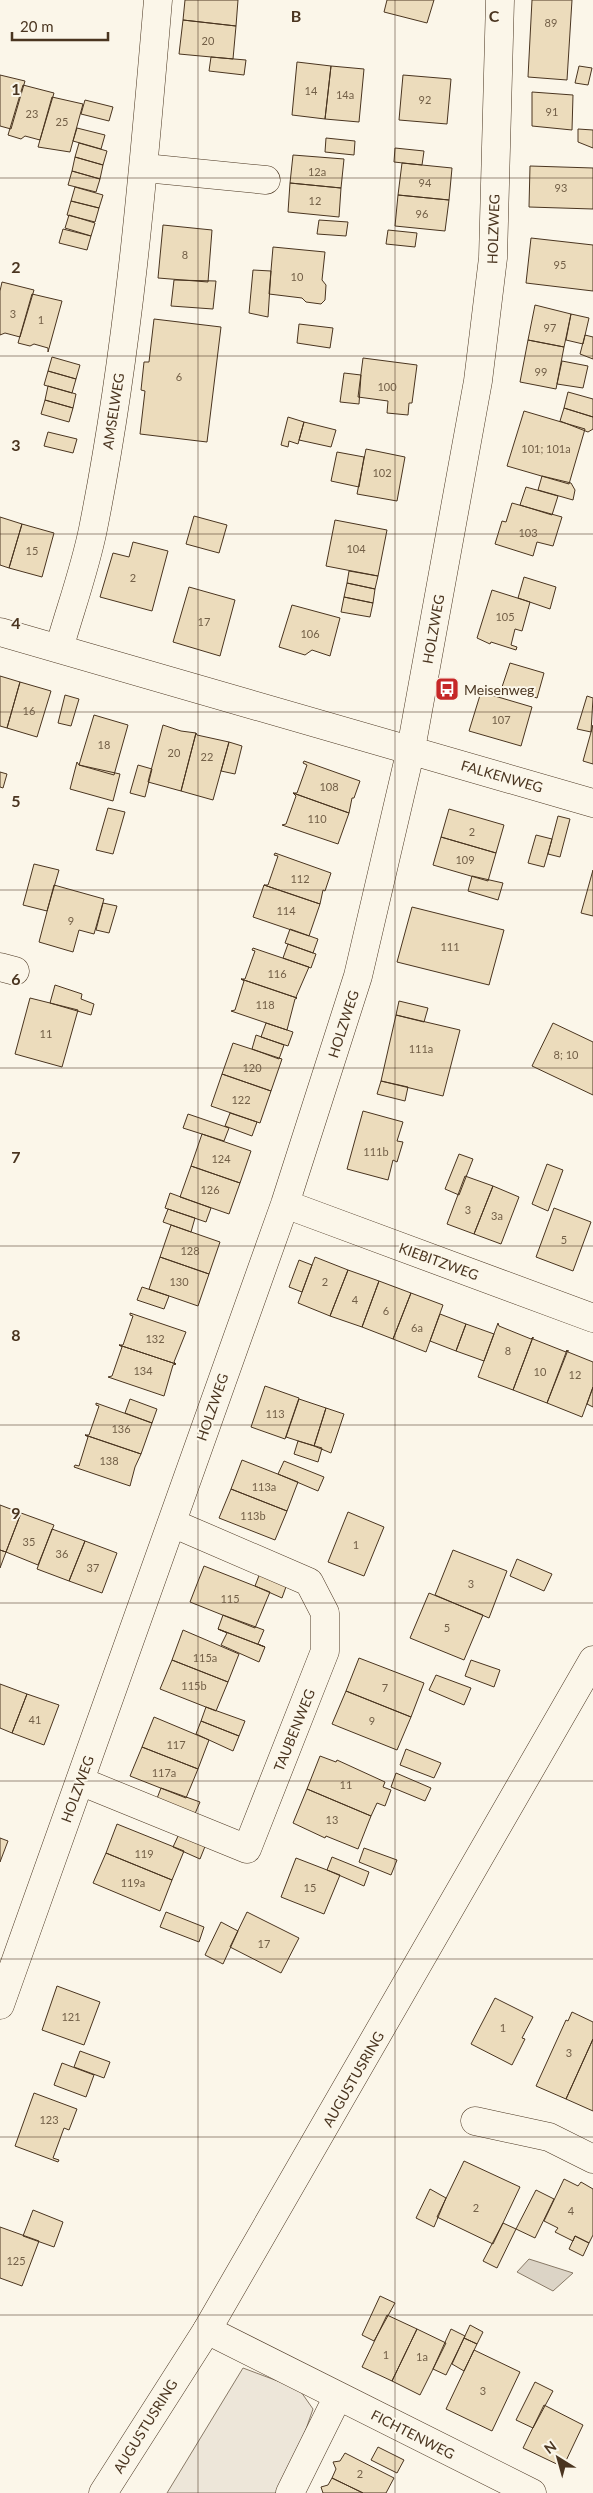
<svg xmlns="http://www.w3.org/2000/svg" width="593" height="2493" font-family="Lato,sans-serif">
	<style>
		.green { fill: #ede6d9; stroke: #887966 }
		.water { fill: #dcd4c6; stroke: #887966 }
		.building { fill: #ecdcbc; stroke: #4a3520 }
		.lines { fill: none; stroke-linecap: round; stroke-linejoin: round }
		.street-casing { stroke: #4a3520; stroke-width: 29 }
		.secondary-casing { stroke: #4a3520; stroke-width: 29 }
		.street { stroke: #fbf6e9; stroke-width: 28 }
		.secondary { stroke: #fbf6e9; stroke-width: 28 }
		.grid { fill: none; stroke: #4a3520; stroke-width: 1; stroke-opacity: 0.55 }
		.labels { text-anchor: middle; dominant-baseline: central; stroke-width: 4; stroke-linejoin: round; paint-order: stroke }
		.number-label { font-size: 11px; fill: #725f47 }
		.street-label { font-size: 14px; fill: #4a3520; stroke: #fbf6e9 }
		.poi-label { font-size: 14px; fill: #4a3520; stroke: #fbf6e9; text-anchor: start }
		.grid-label { font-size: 16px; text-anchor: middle; font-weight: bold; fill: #4a3520; stroke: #fbf6e9; stroke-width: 4; stroke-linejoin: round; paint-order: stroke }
	</style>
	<rect width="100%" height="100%" fill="#fbf6e9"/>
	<path class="green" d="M 243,2368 L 299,2389 L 313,2409 L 304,2435 L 276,2493 L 167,2493 Z"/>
	<path class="water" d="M 529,2259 L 573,2273 L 553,2291 L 517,2272 Z"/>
	<path class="building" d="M 185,0 L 238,0 L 236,26 L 183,20 Z
		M 387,0 L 434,0 L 427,23 L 384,12 Z
		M 532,0 L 572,0 L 567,80 L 528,77 Z
		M 183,20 L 236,26 L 233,59 L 179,54 Z
		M 211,57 L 246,60 L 244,75 L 209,71 Z
		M 297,62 L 331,66 L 325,119 L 292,115 Z
		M 331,66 L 364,69 L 359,122 L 325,119 Z
		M 579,66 L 592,68 L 588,85 L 575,83 Z
		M 0,75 L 25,81 L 11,129 L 0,126 Z
		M 403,75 L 451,79 L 447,124 L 399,120 Z
		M 23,85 L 54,93 L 40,140 L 25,136 L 21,139 L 8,135 Z
		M 532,92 L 573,95 L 572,130 L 532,126 Z
		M 52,97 L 83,104 L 70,152 L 38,147 Z
		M 85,100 L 113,107 L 109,121 L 81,114 Z
		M 77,128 L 105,135 L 101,149 L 73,141 Z
		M 578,129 L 593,130 L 593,148 L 578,142 Z
		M 326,138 L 355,141 L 354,155 L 325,152 Z
		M 79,143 L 107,151 L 103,165 L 75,157 Z
		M 395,148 L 424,151 L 422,165 L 394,162 Z
		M 293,155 L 344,159 L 341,188 L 290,183 Z
		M 75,157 L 103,165 L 100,179 L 72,171 Z
		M 402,163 L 452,168 L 449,200 L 398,195 Z
		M 530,166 L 593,168 L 593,209 L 529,207 Z
		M 72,171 L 100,179 L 96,192 L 68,185 Z
		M 290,183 L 341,188 L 339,217 L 288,212 Z
		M 75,187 L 103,195 L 99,208 L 71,201 Z
		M 398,195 L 449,200 L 445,231 L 395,226 Z
		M 71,201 L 99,208 L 95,222 L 67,215 Z
		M 69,215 L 95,223 L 91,236 L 65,228 Z
		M 319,220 L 348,222 L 346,236 L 317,234 Z
		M 163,225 L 212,230 L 208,282 L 158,278 Z
		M 63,229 L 91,236 L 87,250 L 59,243 Z
		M 388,230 L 417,233 L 415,247 L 386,244 Z
		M 531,238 L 593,245 L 593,291 L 526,283 Z
		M 273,247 L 325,252 L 322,280 L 326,285 L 325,300 L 321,304 L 306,302 L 302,298 L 269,294 Z
		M 253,270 L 271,271 L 268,317 L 249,313 Z
		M 174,280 L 216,281 L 213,309 L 171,306 Z
		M 2,282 L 34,290 L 20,337 L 5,333 L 0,335 L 0,291 Z
		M 32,294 L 62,301 L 48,352 L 48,348 L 34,344 L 30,346 L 18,343 Z
		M 535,305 L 571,314 L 564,347 L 528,340 Z
		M 571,314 L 589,318 L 583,344 L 566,340 Z
		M 154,319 L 221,327 L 207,442 L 140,434 L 145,391 L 141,390 L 144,362 L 149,362 Z
		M 299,324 L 333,328 L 330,348 L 297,343 Z
		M 585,335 L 593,337 L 593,359 L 580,354 Z
		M 528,340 L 564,347 L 556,389 L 520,382 Z
		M 52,357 L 80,365 L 76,379 L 48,371 Z
		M 363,358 L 417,365 L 412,403 L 409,403 L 408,415 L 387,413 L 388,401 L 358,397 Z
		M 562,361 L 588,366 L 583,388 L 557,384 Z
		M 48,371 L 76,379 L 72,393 L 44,385 Z
		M 344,373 L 361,375 L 359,404 L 340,402 Z
		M 48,386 L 76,394 L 73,408 L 45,400 Z
		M 568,392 L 593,399 L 593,417 L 564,408 Z
		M 45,400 L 73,408 L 69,422 L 41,414 Z
		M 564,408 L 593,417 L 593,429 L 588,432 L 560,421 Z
		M 524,411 L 585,429 L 569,484 L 507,466 Z
		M 288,417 L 304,422 L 298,444 L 289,441 L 288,447 L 281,445 Z
		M 304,422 L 336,430 L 331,447 L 299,440 Z
		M 48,432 L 77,439 L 73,453 L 44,446 Z
		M 366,449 L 405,457 L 397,501 L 357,494 Z
		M 337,452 L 364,457 L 359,487 L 331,481 Z
		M 542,476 L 571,483 L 575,490 L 573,500 L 538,490 Z
		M 526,487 L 558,496 L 552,515 L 520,505 Z
		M 512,503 L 562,517 L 553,546 L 537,542 L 533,556 L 495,544 L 502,521 L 506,522 Z
		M 194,516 L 227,525 L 219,553 L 186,544 Z
		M 0,517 L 22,524 L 9,568 L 0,565 Z
		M 335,520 L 387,530 L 378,576 L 326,566 Z
		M 22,524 L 54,533 L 42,577 L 9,568 Z
		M 133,542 L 168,551 L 152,611 L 100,597 L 113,553 L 129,557 Z
		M 349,571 L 378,576 L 375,589 L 347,583 Z
		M 524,577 L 556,587 L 550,609 L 518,598 Z
		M 347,583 L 375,589 L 373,603 L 344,597 Z
		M 189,587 L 235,600 L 220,656 L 173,642 Z
		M 492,590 L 530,602 L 522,631 L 515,629 L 511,645 L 517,647 L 516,650 L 491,642 L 490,644 L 477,638 Z
		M 344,597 L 373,603 L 370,617 L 341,612 Z
		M 292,605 L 340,618 L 330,656 L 312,650 L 305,655 L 279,647 Z
		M 510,663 L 544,673 L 537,698 L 502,687 Z
		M 0,676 L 20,682 L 7,728 L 0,726 Z
		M 20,682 L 51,691 L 37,737 L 7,728 Z
		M 481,692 L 532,707 L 521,746 L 469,731 Z
		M 65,695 L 79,699 L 71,726 L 58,723 Z
		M 587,696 L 593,698 L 591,732 L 577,729 Z
		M 94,715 L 128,725 L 114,775 L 79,765 Z
		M 163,725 L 181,731 L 196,733 L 181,791 L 148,782 Z
		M 593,725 L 593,764 L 583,761 Z
		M 196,733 L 197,735 L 229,742 L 213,800 L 181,791 Z
		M 229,742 L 242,746 L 235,774 L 221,771 Z
		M 304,761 L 360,781 L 354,798 L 352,798 L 349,813 L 293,793 L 297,793 L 307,765 L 303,763 Z
		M 77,762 L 79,765 L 120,774 L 113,801 L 70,789 Z
		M 138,765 L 152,769 L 145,797 L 130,793 Z
		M 0,772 L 7,774 L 3,788 L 0,787 Z
		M 293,793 L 349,813 L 338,844 L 282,825 L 286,824 L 296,796 Z
		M 108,808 L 125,812 L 113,854 L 96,850 Z
		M 449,809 L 504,825 L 496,853 L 441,837 Z
		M 558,816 L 570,819 L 560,857 L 548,854 Z
		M 536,835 L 552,839 L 544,867 L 528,863 Z
		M 441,837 L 496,853 L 488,881 L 433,865 Z
		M 275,853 L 331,873 L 325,891 L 323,890 L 320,904 L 264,885 L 268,885 L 278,856 L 274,855 Z
		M 34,864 L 59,870 L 47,911 L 23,905 Z
		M 593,870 L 593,916 L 581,913 Z
		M 472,876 L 503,883 L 498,900 L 468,891 Z
		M 54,885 L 104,899 L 94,934 L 79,930 L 73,952 L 39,942 Z
		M 264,885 L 320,904 L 309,936 L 253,917 Z
		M 103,903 L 117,906 L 109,933 L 96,930 Z
		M 412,907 L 504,930 L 489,985 L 397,962 Z
		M 290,929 L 318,939 L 313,953 L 285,943 Z
		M 288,944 L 316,954 L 311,968 L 283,958 Z
		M 253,948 L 309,967 L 296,997 L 297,998 L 241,979 L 245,979 L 255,951 L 252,950 Z
		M 241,979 L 297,998 L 295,999 L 287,1030 L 231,1011 L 235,1010 L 244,981 Z
		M 55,985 L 82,994 L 81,999 L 94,1004 L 91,1015 L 50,1003 Z
		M 30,998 L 78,1010 L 62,1067 L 15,1054 Z
		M 399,1001 L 428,1008 L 424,1022 L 396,1015 Z
		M 396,1015 L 460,1030 L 443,1096 L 381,1081 Z
		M 266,1023 L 293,1032 L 288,1046 L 261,1037 Z
		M 553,1023 L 593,1042 L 593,1095 L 532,1066 Z
		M 256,1035 L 284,1045 L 279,1059 L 252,1049 Z
		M 233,1043 L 282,1059 L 271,1091 L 222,1074 Z
		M 222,1074 L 271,1091 L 260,1123 L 211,1106 Z
		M 381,1081 L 408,1087 L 405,1101 L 377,1094 Z
		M 363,1111 L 403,1122 L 397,1141 L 403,1142 L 397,1162 L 393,1160 L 388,1180 L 347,1169 Z
		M 230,1113 L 257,1122 L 252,1136 L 225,1126 Z
		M 188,1114 L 229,1128 L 224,1141 L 183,1128 Z
		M 202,1134 L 251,1151 L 240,1183 L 191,1166 Z
		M 459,1154 L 473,1159 L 459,1195 L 445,1189 Z
		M 547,1164 L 563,1170 L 548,1211 L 532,1204 Z
		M 191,1166 L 240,1183 L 229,1214 L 180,1197 Z
		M 465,1176 L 493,1186 L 474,1234 L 447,1224 Z
		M 493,1186 L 519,1197 L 501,1244 L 474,1234 Z
		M 170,1193 L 211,1208 L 206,1222 L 165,1208 Z
		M 554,1208 L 591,1222 L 573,1271 L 536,1257 Z
		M 168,1209 L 195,1218 L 191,1232 L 163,1222 Z
		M 171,1225 L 220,1242 L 209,1274 L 160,1257 Z
		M 160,1257 L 209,1274 L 198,1306 L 149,1289 Z
		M 315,1257 L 348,1270 L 330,1316 L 298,1303 Z
		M 299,1260 L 312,1265 L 302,1292 L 289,1287 Z
		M 348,1270 L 379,1281 L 362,1327 L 330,1316 Z
		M 379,1281 L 411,1293 L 393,1339 L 362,1327 Z
		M 142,1287 L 169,1296 L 164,1309 L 137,1300 Z
		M 411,1293 L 443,1305 L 426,1352 L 393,1339 Z
		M 130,1313 L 186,1332 L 174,1362 L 176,1364 L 119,1345 L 123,1345 L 133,1316 L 130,1315 Z
		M 440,1314 L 466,1324 L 456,1351 L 430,1341 Z
		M 498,1323 L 499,1326 L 531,1339 L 533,1337 L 513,1390 L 478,1377 Z
		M 466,1324 L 494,1334 L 484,1361 L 456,1351 Z
		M 533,1337 L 533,1339 L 566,1352 L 567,1350 L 547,1403 L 513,1390 Z
		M 119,1345 L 176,1364 L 173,1365 L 164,1396 L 108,1377 L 112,1376 L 122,1347 Z
		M 568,1350 L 568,1352 L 593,1362 L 593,1387 L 582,1417 L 547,1403 Z
		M 265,1386 L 299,1398 L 285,1439 L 251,1427 Z
		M 593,1387 L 593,1407 L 587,1404 Z
		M 130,1399 L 157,1409 L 152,1423 L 125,1413 Z
		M 299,1399 L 326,1408 L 314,1446 L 286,1437 Z
		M 96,1403 L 152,1423 L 141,1454 L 85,1435 L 89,1435 L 99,1406 L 96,1405 Z
		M 326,1408 L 344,1414 L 331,1453 L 314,1446 Z
		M 85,1435 L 141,1454 L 135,1467 L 130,1486 L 74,1467 L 75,1465 L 79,1466 L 88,1437 Z
		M 298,1441 L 322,1448 L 318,1462 L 294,1454 Z
		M 242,1460 L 298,1482 L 287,1511 L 231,1489 Z
		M 284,1461 L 324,1477 L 318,1491 L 278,1474 Z
		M 231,1489 L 287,1511 L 275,1540 L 219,1518 Z
		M 0,1505 L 21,1513 L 6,1552 L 0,1550 Z
		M 348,1512 L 384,1527 L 364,1576 L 328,1562 Z
		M 21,1513 L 54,1525 L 38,1565 L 6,1552 Z
		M 52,1529 L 85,1541 L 69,1581 L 37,1569 Z
		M 85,1541 L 117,1553 L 102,1593 L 69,1581 Z
		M 0,1550 L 6,1552 L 0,1568 Z
		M 453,1550 L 507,1571 L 489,1618 L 435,1595 Z
		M 517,1559 L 552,1574 L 544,1591 L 510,1576 Z
		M 204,1566 L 270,1592 L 255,1628 L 190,1602 Z
		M 260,1573 L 287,1584 L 282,1598 L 255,1586 Z
		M 429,1593 L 483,1615 L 464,1660 L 410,1638 Z
		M 223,1615 L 264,1630 L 258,1644 L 265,1647 L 218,1629 Z
		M 218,1629 L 265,1647 L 259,1662 L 221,1645 L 227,1633 Z
		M 183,1630 L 239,1654 L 228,1682 L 172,1660 Z
		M 359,1658 L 424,1683 L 411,1717 L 346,1691 Z
		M 172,1660 L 228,1682 L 216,1711 L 160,1689 Z
		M 471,1660 L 500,1670 L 494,1687 L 465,1676 Z
		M 436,1675 L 471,1688 L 464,1705 L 429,1690 Z
		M 0,1684 L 27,1694 L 12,1733 L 0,1728 Z
		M 346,1691 L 411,1717 L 397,1750 L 332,1724 Z
		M 27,1694 L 59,1705 L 44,1745 L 12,1733 Z
		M 206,1707 L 245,1721 L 239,1736 L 201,1721 Z
		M 154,1717 L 209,1740 L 198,1769 L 142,1747 Z
		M 201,1721 L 239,1736 L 233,1751 L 196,1734 Z
		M 142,1747 L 198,1769 L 186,1798 L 130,1776 Z
		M 406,1749 L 441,1763 L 434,1778 L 400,1765 Z
		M 320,1756 L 336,1762 L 337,1760 L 385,1782 L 383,1787 L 391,1790 L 385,1806 L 377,1803 L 371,1816 L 307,1789 Z
		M 396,1773 L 431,1788 L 425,1801 L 391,1787 Z
		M 161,1788 L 200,1802 L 194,1816 L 156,1801 Z
		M 307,1789 L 371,1816 L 358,1849 L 326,1836 L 325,1838 L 293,1823 Z
		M 117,1824 L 184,1851 L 172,1880 L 106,1853 Z
		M 179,1834 L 206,1844 L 200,1859 L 173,1847 Z
		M 0,1838 L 8,1841 L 0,1862 Z
		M 364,1848 L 397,1860 L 391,1875 L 359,1862 Z
		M 106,1853 L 172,1880 L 160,1911 L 93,1883 Z
		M 332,1857 L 369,1872 L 364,1886 L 327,1870 Z
		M 296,1858 L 340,1875 L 324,1914 L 281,1897 Z
		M 166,1912 L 204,1927 L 199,1942 L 160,1927 Z
		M 247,1912 L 299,1938 L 281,1973 L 230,1947 Z
		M 221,1922 L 238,1931 L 223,1964 L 205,1955 Z
		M 57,1986 L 100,2002 L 84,2045 L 42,2030 Z
		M 495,1998 L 533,2017 L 522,2038 L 525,2039 L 512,2065 L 471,2044 Z
		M 572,2012 L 593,2022 L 593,2039 L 566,2099 L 536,2086 L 566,2020 L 568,2021 Z
		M 593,2039 L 593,2111 L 566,2099 Z
		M 80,2051 L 110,2062 L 104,2078 L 74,2067 Z
		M 62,2063 L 94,2075 L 86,2097 L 54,2085 Z
		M 34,2093 L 77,2109 L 69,2130 L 64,2128 L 53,2158 L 59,2160 L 58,2162 L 15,2146 Z
		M 464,2161 L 520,2187 L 493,2244 L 437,2217 Z
		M 564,2179 L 578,2186 L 581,2182 L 593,2189 L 593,2235 L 589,2243 L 575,2236 L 573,2241 L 555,2232 L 558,2228 L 544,2221 Z
		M 430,2189 L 446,2198 L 434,2227 L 416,2218 Z
		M 536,2190 L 554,2199 L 535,2238 L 516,2229 Z
		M 33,2210 L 63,2222 L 54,2247 L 23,2236 Z
		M 503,2223 L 516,2229 L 497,2268 L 483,2261 Z
		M 0,2227 L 39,2241 L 22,2286 L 0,2278 Z
		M 575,2236 L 589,2243 L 583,2256 L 569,2249 Z
		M 380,2296 L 395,2303 L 374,2341 L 362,2335 Z
		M 387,2315 L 417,2329 L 392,2381 L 362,2367 Z
		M 470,2325 L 483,2332 L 477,2344 L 464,2338 Z
		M 417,2329 L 446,2343 L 420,2395 L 392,2381 Z
		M 451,2329 L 465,2336 L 446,2375 L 433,2369 Z
		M 464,2338 L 477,2344 L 464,2371 L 452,2364 Z
		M 474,2350 L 520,2372 L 492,2431 L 446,2409 Z
		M 535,2382 L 553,2391 L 533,2428 L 516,2420 Z
		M 544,2405 L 583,2425 L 563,2467 L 523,2448 Z
		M 378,2447 L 404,2460 L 397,2473 L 371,2460 Z
		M 345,2453 L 394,2478 L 386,2493 L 363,2493 L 332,2478 L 336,2469 L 333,2462 L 340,2461 Z
		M 332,2478 L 363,2493 L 323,2493 L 321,2487 L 328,2485 Z"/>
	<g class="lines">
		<g class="street-casing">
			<path id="street" d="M 145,168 L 266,180
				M 0,632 L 593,803
				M 59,649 C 70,610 85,569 93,529 C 128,354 143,177 158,0
				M 0,967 L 15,971
				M 285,1204 L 593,1318
				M 80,1781 L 247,1849 L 325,1651 L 325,1613 L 309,1582 L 172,1523
				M 0,2005 L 285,1204 L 358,976 L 411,749 L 478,381 L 493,258 L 500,0
				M 475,2121 L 549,2137 L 593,2159
				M 207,2330 L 532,2493
				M 290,2493 L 338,2396"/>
		</g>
		<g class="secondary-casing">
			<path id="secondary" d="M 103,2493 L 207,2330 L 593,1660"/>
		</g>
		<use href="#street" class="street"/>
		<use href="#secondary" class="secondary"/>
	</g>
	<path class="grid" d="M 198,0 L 198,2493M 395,0 L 395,2493M 0,178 L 593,178M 0,356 L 593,356M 0,534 L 593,534M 0,712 L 593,712M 0,890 L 593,890M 0,1068 L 593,1068M 0,1246 L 593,1246M 0,1425 L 593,1425M 0,1603 L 593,1603M 0,1781 L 593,1781M 0,1959 L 593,1959M 0,2137 L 593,2137M 0,2315 L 593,2315"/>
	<defs>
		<g id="bus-square" transform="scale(1.25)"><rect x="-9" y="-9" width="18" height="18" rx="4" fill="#c62828" stroke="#fbf6e9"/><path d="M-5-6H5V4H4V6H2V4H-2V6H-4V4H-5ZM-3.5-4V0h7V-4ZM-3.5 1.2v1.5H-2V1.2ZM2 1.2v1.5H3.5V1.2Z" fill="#fff"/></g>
	</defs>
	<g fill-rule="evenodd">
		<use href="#bus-square" x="447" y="689"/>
	</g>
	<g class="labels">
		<g class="number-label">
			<text x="551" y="22">89</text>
			<text x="208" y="40">20</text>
			<text x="311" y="90">14</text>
			<text x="345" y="94">14a</text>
			<text x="425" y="99">92</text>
			<text x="552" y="111">91</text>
			<text x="32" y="113">23</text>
			<text x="62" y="121">25</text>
			<text x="317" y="171">12a</text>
			<text x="425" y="182">94</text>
			<text x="561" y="187">93</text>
			<text x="315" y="200">12</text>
			<text x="422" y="213">96</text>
			<text x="185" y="254">8</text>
			<text x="560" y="264">95</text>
			<text x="297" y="276">10</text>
			<text x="13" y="313">3</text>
			<text x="41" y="319">1</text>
			<text x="550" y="327">97</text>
			<text x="541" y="371">99</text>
			<text x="179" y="376">6</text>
			<text x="387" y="386">100</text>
			<text x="546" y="448">101; 101a</text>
			<text x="382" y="472">102</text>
			<text x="528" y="532">103</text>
			<text x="356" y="548">104</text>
			<text x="32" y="550">15</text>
			<text x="133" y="577">2</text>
			<text x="505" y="616">105</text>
			<text x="204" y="621">17</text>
			<text x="310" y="633">106</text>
			<text x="29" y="710">16</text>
			<text x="501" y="719">107</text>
			<text x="104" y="744">18</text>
			<text x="174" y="752">20</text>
			<text x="207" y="756">22</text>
			<text x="329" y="786">108</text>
			<text x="317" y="818">110</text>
			<text x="472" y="831">2</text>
			<text x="465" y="859">109</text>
			<text x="300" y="878">112</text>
			<text x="286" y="910">114</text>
			<text x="71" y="920">9</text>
			<text x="450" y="946">111</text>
			<text x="277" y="973">116</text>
			<text x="265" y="1004">118</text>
			<text x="46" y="1033">11</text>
			<text x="421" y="1048">111a</text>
			<text x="566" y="1054">8; 10</text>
			<text x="252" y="1067">120</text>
			<text x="241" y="1099">122</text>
			<text x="376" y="1151">111b</text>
			<text x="221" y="1158">124</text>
			<text x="210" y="1189">126</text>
			<text x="468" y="1209">3</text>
			<text x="497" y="1215">3a</text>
			<text x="564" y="1239">5</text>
			<text x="190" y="1250">128</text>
			<text x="179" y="1281">130</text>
			<text x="325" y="1281">2</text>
			<text x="355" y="1299">4</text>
			<text x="386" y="1310">6</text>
			<text x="417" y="1327">6a</text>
			<text x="155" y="1338">132</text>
			<text x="508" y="1350">8</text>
			<text x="143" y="1370">134</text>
			<text x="540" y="1371">10</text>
			<text x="575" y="1374">12</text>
			<text x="275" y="1413">113</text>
			<text x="121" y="1428">136</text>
			<text x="109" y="1460">138</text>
			<text x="264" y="1486">113a</text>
			<text x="253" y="1515">113b</text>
			<text x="29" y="1541">35</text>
			<text x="356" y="1544">1</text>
			<text x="62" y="1553">36</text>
			<text x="93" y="1567">37</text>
			<text x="471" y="1583">3</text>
			<text x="230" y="1598">115</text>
			<text x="447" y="1627">5</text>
			<text x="205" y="1657">115a</text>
			<text x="194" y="1685">115b</text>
			<text x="385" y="1687">7</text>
			<text x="35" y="1719">41</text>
			<text x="372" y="1720">9</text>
			<text x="176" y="1744">117</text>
			<text x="164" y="1772">117a</text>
			<text x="346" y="1784">11</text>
			<text x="332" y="1819">13</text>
			<text x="144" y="1853">119</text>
			<text x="133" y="1882">119a</text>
			<text x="310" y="1887">15</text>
			<text x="264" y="1943">17</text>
			<text x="71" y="2016">121</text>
			<text x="503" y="2027">1</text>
			<text x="569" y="2052">3</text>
			<text x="49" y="2119">123</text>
			<text x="476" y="2207">2</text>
			<text x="571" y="2210">4</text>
			<text x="16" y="2260">125</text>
			<text x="386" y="2354">1</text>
			<text x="422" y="2356">1a</text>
			<text x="483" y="2390">3</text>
			<text x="360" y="2473">2</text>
		</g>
		<g class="street-label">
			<text transform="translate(493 229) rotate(-88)">HOLZWEG</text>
			<text transform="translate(113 411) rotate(-81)">AMSELWEG</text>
			<text transform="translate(433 629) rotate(-80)">HOLZWEG</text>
			<text transform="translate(502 776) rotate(16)">FALKENWEG</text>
			<text transform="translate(343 1024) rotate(-72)">HOLZWEG</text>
			<text transform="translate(439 1261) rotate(20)">KIEBITZWEG</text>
			<text transform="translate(212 1407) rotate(-71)">HOLZWEG</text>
			<text transform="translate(294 1730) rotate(-68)">TAUBENWEG</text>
			<text transform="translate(77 1789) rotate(-70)">HOLZWEG</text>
			<text transform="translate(353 2079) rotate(-60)">AUGUSTUSRING</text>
			<text transform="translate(145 2426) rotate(-58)">AUGUSTUSRING</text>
			<text transform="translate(413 2434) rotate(27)">FICHTENWEG</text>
		</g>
		<g class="poi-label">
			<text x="464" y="689">Meisenweg</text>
		</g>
	</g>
	<g class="grid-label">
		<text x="296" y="22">B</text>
		<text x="494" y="22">C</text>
		<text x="16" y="95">1</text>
		<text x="16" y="273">2</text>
		<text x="16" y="451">3</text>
		<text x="16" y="629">4</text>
		<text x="16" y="807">5</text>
		<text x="16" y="985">6</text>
		<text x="16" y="1163">7</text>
		<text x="16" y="1341">8</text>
		<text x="16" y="1519">9</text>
	</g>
	<g transform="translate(558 2458) rotate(323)" stroke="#fbf6e9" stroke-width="4" paint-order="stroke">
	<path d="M0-4L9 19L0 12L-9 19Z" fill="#4a3520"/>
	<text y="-8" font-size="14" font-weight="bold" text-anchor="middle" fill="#4a3520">N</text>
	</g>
	<path d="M12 32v8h96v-8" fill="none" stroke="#4a3520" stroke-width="2.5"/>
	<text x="20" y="32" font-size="15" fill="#4a3520" stroke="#fbf6e9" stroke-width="4" paint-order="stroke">20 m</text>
</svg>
